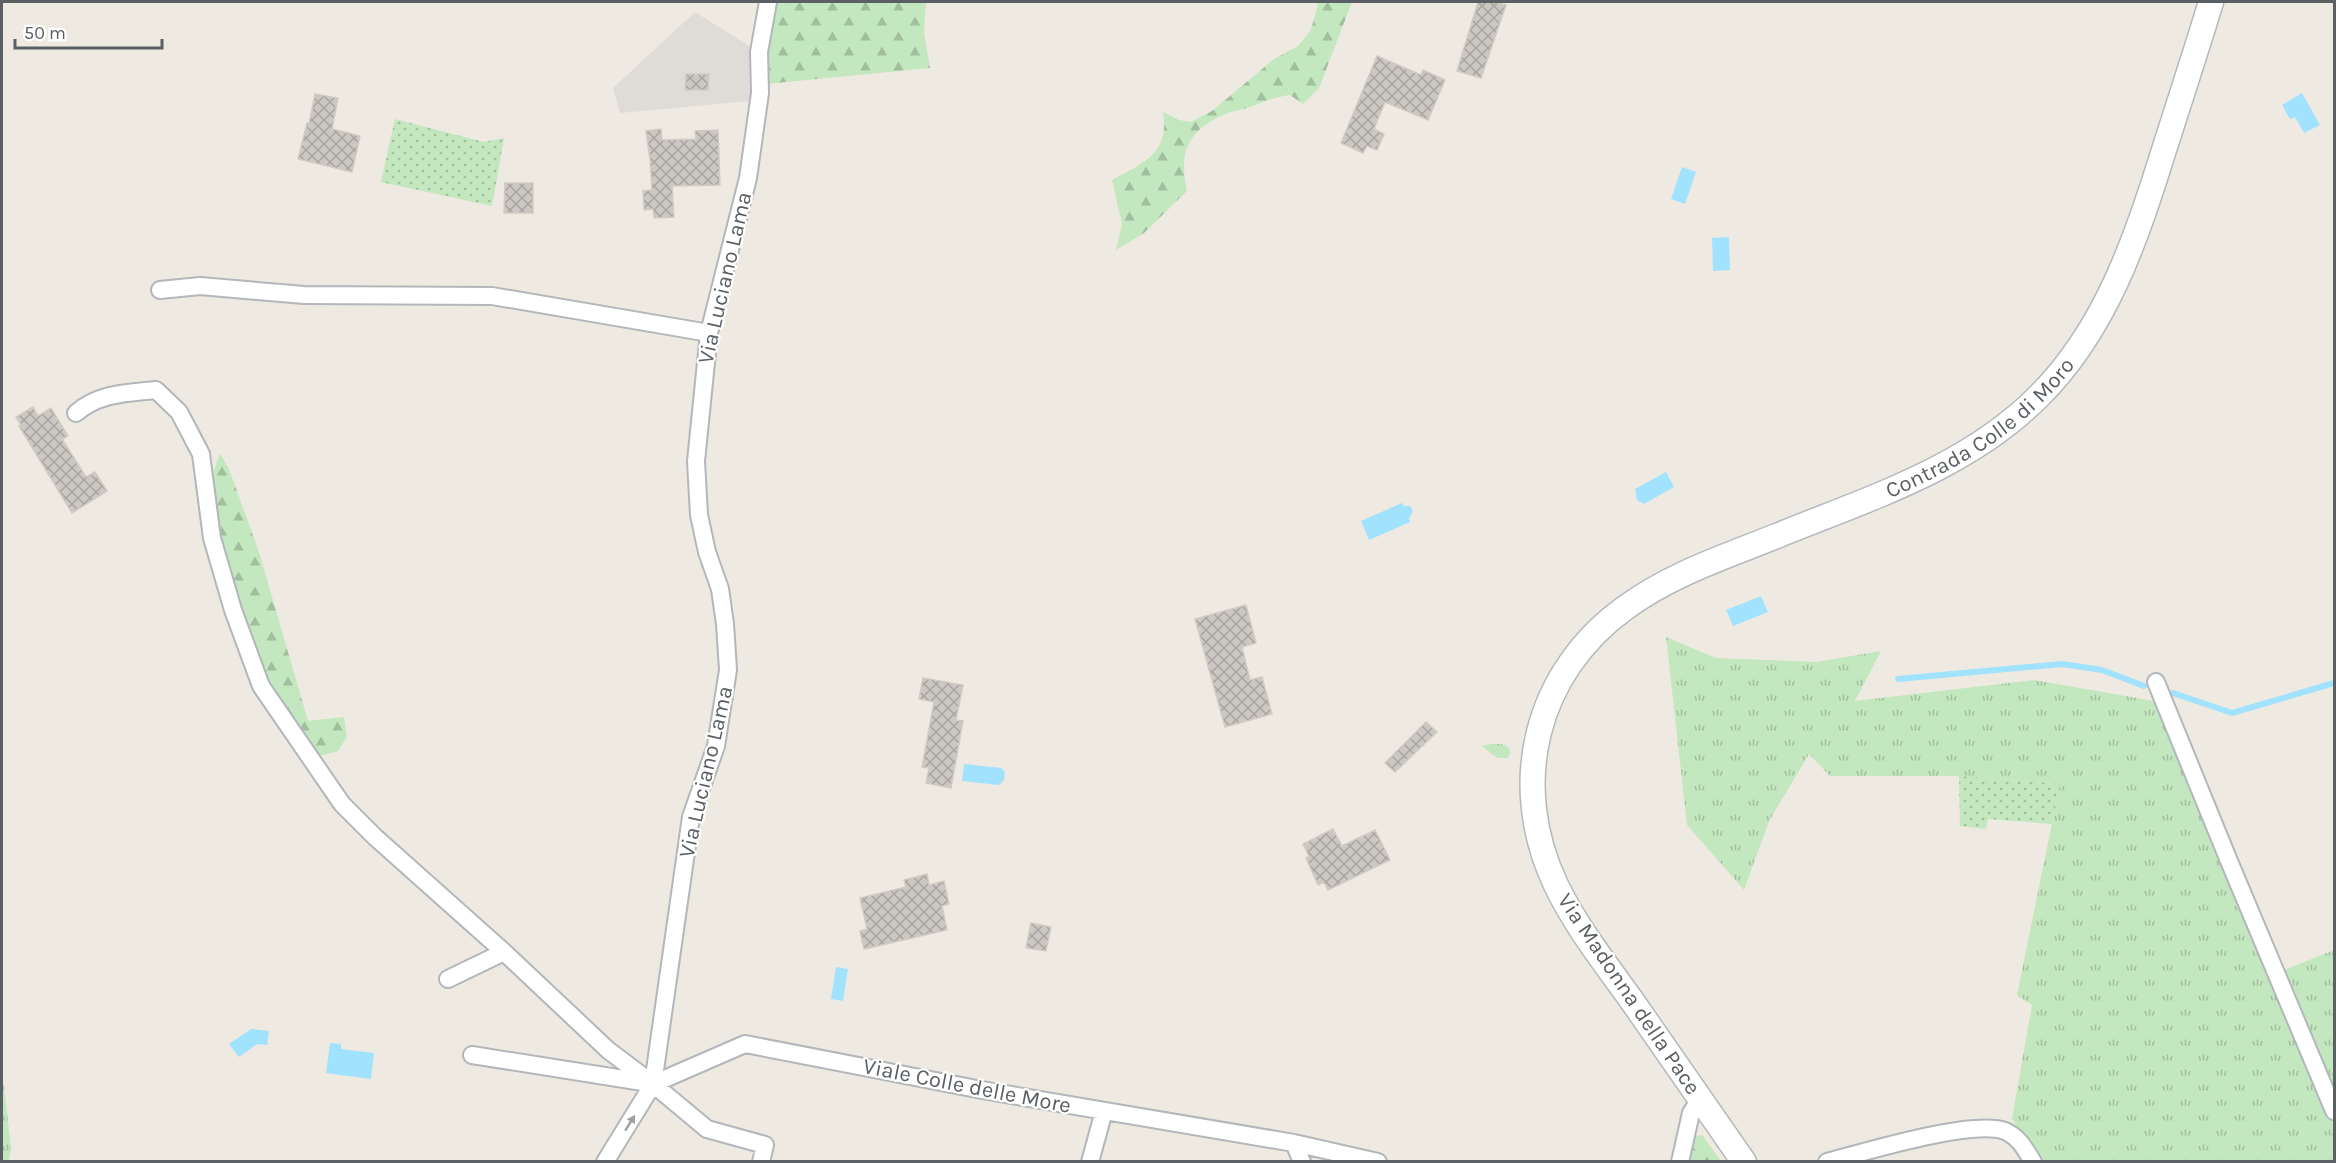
<svg xmlns="http://www.w3.org/2000/svg" width="2336" height="1163" font-family="Karla,sans-serif">
	<style>
		.industrial { fill: #dfdcd7 }
		.grass { fill: url(#grass-tufts) }
		.forest { fill: url(#forest-firs) }
		.garden { fill: url(#garden-dots) }
		.water { fill: #a1e2ff }
		.lines { fill: none; stroke-linecap: round; stroke-linejoin: round }
		.stream { stroke: #a1e2ff; stroke-width: 6 }
		.building { fill: url(#building-cross-hatch); stroke: #d3cbc1; stroke-width: 1.5 }
		.street-casing { stroke: #b3b6ba; stroke-width: 20 }
		.secondary-casing { stroke: #b4b9bd; stroke-width: 27 }
		.street { stroke: #fff; stroke-width: 16 }
		.secondary { stroke: #fff; stroke-width: 24 }
		.oneway { fill: #9da0a2 }
		.labels { text-anchor: middle; dominant-baseline: central; stroke-width: 4.5; stroke-linejoin: round; paint-order: stroke }
		.street-label { font-size: 22px; fill: #5b6064; stroke: #fff }
	</style>
	<defs>
		<pattern id="grass-tufts" width="24" height="20" patternUnits="userSpaceOnUse" patternTransform="scale(1.5)"><rect width="24" height="20" fill="#c3e7be"/><path d="M3 7l-1-3M5 7V3M7 7l1-3M15 17l-1-3M17 17v-4M19 17l1-3" fill="none" stroke="#a1bf9e"/></pattern>
		<pattern id="forest-firs" width="22" height="20" patternUnits="userSpaceOnUse" patternTransform="scale(1.5)"><rect width="22" height="20" fill="#c3e7be"/><path d="M5 1l3.5 6h-7zM16 11l3.5 6h-7z" fill="#a1bf9e"/></pattern>
		<pattern id="garden-dots" width="8" height="8" patternUnits="userSpaceOnUse" patternTransform="scale(1.5)"><rect width="8" height="8" fill="#c3e7be"/><path d="M2 2h.1M6 6h.1" fill="none" stroke="#a1bf9e" stroke-width="1.8" stroke-linecap="round"/></pattern>
		<pattern id="building-cross-hatch" width="8" height="8" patternUnits="userSpaceOnUse" patternTransform="scale(1.5)"><rect width="8" height="8" fill="#cbc7c2"/><path d="M0 0l8 8M0 8l8-8" fill="none" stroke="#a8a5a1"/></pattern>
	</defs>
	<rect width="100%" height="100%" fill="#eeeae2"/>
	<path class="industrial" d="M 695,12 L 749,46 L 750,101 L 620,113 L 613,88 Z"/>
	<path class="grass" d="M 1666,637 L 1716,658 L 1816,662 L 1881,651 L 1855,701 L 2034,680 L 2154,701 L 2267,977 L 2334,950 L 2334,1161 L 2040,1161 L 2012,1119 L 2032,1005 L 2017,995 L 2060,784 L 1959,776 L 1830,776 L 1809,754 L 1769,821 L 1744,890 L 1687,825 Z
		M 1491,744 L 1501,744 L 1508,747 L 1510,753 L 1508,758 L 1497,758 L 1482,746 Z
		M 2,1071 L 11,1147 L 9,1161 L 2,1161 Z"/>
	<path class="forest" d="M 775,2 L 926,2 L 924,32 L 930,68 L 766,84 L 767,54 Z
		M 1315,2 L 1352,2 L 1319,88 L 1303,104 L 1290,95 C 1275,97 1264,102 1250,107 C 1241,110 1231,111 1223,115 C 1186,132 1179,153 1187,191 L 1144,233 L 1116,250 L 1122,224 L 1112,180 C 1143,163 1170,154 1163,112 L 1179,120 L 1191,122 L 1212,111 L 1274,59 L 1298,46 L 1311,30 L 1318,4 Z
		M 220,453 L 229,469 L 259,552 L 308,721 L 344,717 L 347,737 L 338,751 L 315,757 L 263,683 L 226,579 L 211,497 L 213,473 Z
		M 1702,1135 L 1721,1161 L 1685,1162 L 1691,1137 Z"/>
	<path class="garden" d="M 395,119 L 484,142 L 504,138 L 492,206 L 381,182 Z
		M 1959,776 L 2060,784 L 2052,824 L 1988,819 L 1986,829 L 1960,826 Z"/>
	<path class="water" d="M 2302,93 L 2320,125 L 2304,133 L 2295,117 L 2290,119 L 2282,105 Z
		M 1682,167 L 1696,172 L 1685,204 L 1671,199 Z
		M 1729,237 L 1730,270 L 1713,271 L 1712,238 Z
		M 1666,472 L 1674,487 L 1644,504 L 1637,500 L 1635,489 Z
		M 1402,503 L 1404,506 L 1410,506 L 1413,511 L 1409,519 L 1410,522 L 1369,540 L 1361,521 Z
		M 1761,596 L 1768,612 L 1733,626 L 1726,610 Z
		M 964,764 L 1001,768 L 1005,772 L 1004,780 L 999,785 L 962,781 Z
		M 836,967 L 848,969 L 843,1001 L 831,999 Z
		M 251,1029 L 269,1031 L 267,1045 L 257,1044 L 239,1057 L 229,1044 Z
		M 330,1043 L 341,1044 L 341,1049 L 374,1053 L 371,1079 L 326,1073 Z"/>
	<g class="lines">
		<path class="stream" d="M 1898,679 L 2062,664 L 2102,670 L 2144,686
			M 2173,693 L 2232,713 L 2334,683"/>
	</g>
	<path class="building" d="M 1478,2 L 1494,2 L 1506,5 L 1481,78 L 1457,71 Z
		M 1377,56 L 1421,75 L 1423,70 L 1445,80 L 1428,120 L 1385,102 L 1374,129 L 1384,134 L 1377,150 L 1367,146 L 1363,153 L 1341,143 Z
		M 686,74 L 709,74 L 708,90 L 685,90 Z
		M 315,94 L 338,98 L 332,129 L 360,136 L 352,172 L 298,159 L 307,123 L 309,124 Z
		M 661,129 L 662,140 L 696,139 L 695,131 L 718,130 L 720,185 L 672,186 L 674,217 L 654,218 L 653,209 L 644,210 L 643,191 L 652,190 L 650,159 L 646,131 Z
		M 505,183 L 533,183 L 533,213 L 504,213 Z
		M 33,407 L 38,416 L 51,408 L 68,436 L 62,439 L 86,477 L 95,472 L 107,491 L 72,513 L 19,426 L 21,425 L 16,417 Z
		M 1246,605 L 1256,643 L 1242,647 L 1250,680 L 1262,677 L 1272,714 L 1225,727 L 1195,619 Z
		M 923,678 L 963,685 L 956,720 L 963,721 L 951,788 L 926,783 L 929,768 L 922,767 L 934,702 L 919,699 Z
		M 1426,722 L 1437,732 L 1395,772 L 1385,763 Z
		M 1333,829 L 1342,846 L 1375,830 L 1390,860 L 1328,890 L 1324,882 L 1318,885 L 1306,858 L 1309,856 L 1303,844 Z
		M 927,874 L 929,885 L 944,881 L 949,904 L 942,906 L 947,930 L 864,949 L 860,931 L 867,929 L 860,898 L 906,887 L 904,880 Z
		M 1031,923 L 1051,927 L 1046,951 L 1026,948 Z"/>
	<g class="lines">
		<g class="street-casing">
			<path id="street" d="M 160,290 L 200,286 L 304,295 L 492,296 L 709,333
				M 76,413 C 99,393 127,393 156,390 L 179,412 L 201,454 L 212,538 L 233,610 L 261,686 L 342,804 L 375,837 L 504,952 L 608,1050 L 653,1084 L 707,1129 L 765,1145 L 761,1162
				M 2156,682 L 2229,861 L 2334,1111
				M 448,979 L 504,952
				M 472,1055 L 649,1083
				M 653,1084 L 691,817 L 716,746 L 728,670 L 725,624 L 720,589 L 707,552 L 699,515 L 696,461 L 709,333 L 748,178 L 760,93 L 759,52 L 768,2
				M 1294,1143 L 1302,1162
				M 605,1162 L 653,1084 L 745,1044 L 982,1090 L 1294,1143 L 1378,1162
				M 1090,1162 L 1104,1111
				M 1680,1162 L 1691,1113 L 1700,1099
				M 1827,1162 C 1864,1152 1973,1119 2005,1131 C 2019,1137 2025,1149 2033,1162"/>
		</g>
		<g class="secondary-casing">
			<g id="secondary">
				<path id="s1" d="M 1744,1162 C 1708,1110 1672,1059 1637,1008 C 1609,968 1577,929 1556,885 C 1508,784 1535,673 1625,608 C 1671,574 1727,556 1779,535 C 1870,498 1967,468 2038,397 C 2106,330 2136,239 2164,150 C 2180,100 2196,51 2211,2"/>
			</g>
		</g>
		<use href="#street" class="street"/>
		<use href="#secondary" class="secondary"/>
	</g>
	<defs><path id="oneway-solid" d="M-6-.8H1V-3.2L6.5 0L1 3.2V.8H-6Z" transform="scale(1.5)"/></defs>
	<use class="oneway" href="#oneway-solid" transform="translate(630 1123) rotate(-58)"/>
	<g class="labels">
		<g class="street-label">
			<text transform="translate(725 278) rotate(-77)">Via Luciano Lama</text>
			<text stroke="none"><textPath href="#s1" startOffset="1047">Contrada Colle di Moro</textPath></text>
			<text transform="translate(706 772) rotate(-77)">Via Luciano Lama</text>
			<text transform="translate(1629 994) rotate(56)">Via Madonna della Pace</text>
			<text transform="translate(967 1086) rotate(11)">Viale Colle delle More</text>
		</g>
	</g>
	<rect width="2336" height="1163" fill="none" stroke="#5b6064" stroke-width="6"/>
	<path d="M15 39v9h147v-9" fill="none" stroke="#5b6064" stroke-width="3"/>
	<text x="24" y="39" font-size="18" fill="#5b6064" stroke="#ffffff" stroke-width="4.5" paint-order="stroke">50 m</text>
</svg>
